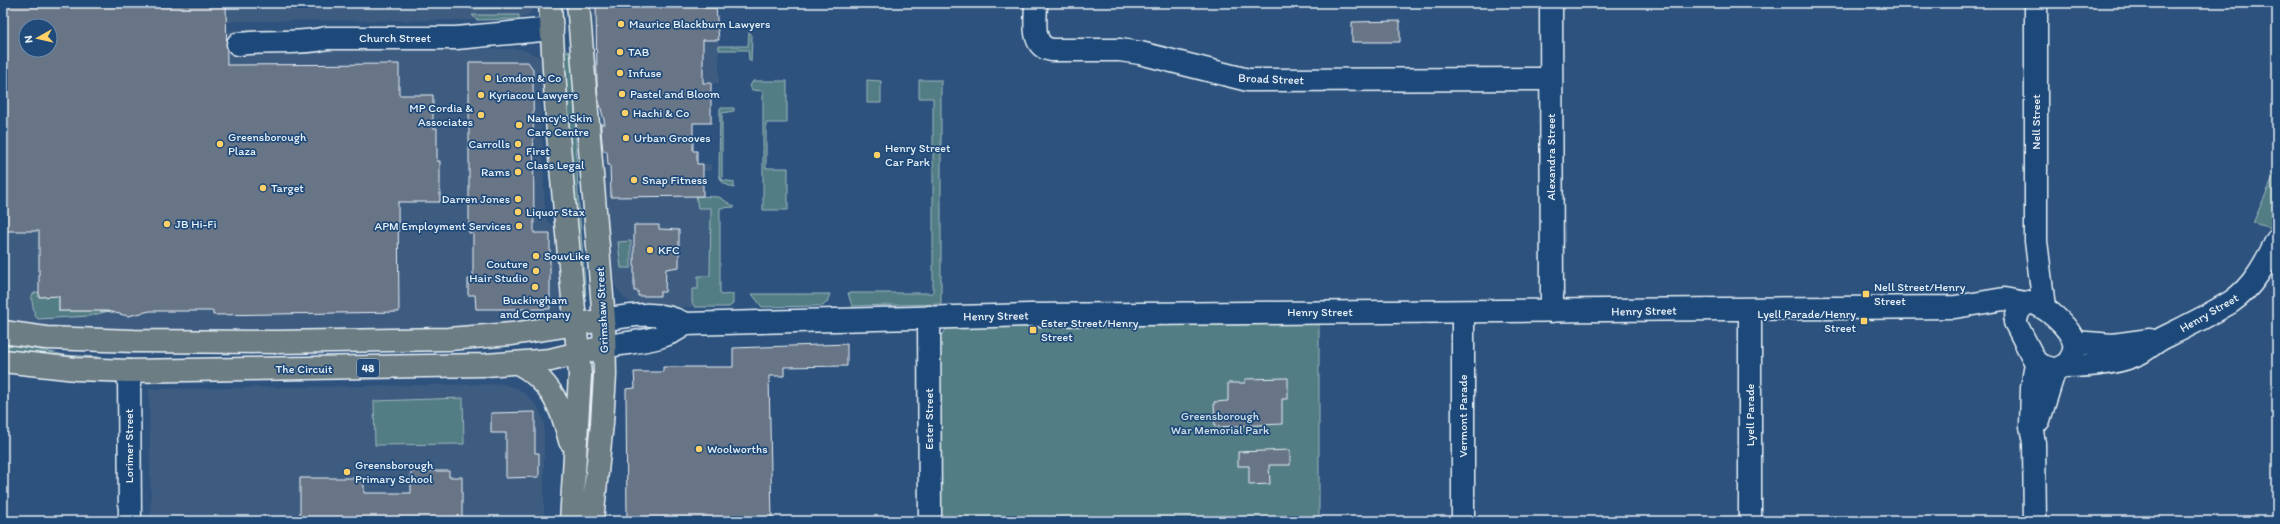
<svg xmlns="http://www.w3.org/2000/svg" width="2280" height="524" font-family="Itim,sans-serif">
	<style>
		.built { fill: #3e5c80; fill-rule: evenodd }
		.green { fill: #537d84; stroke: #9eb7be }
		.building { fill: #677487; stroke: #e8f1f8; fill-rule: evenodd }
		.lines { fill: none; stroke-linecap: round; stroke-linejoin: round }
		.minor-casing { stroke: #e8f1f8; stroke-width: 25 }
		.major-casing { stroke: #e8f1f8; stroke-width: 25 }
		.minor { stroke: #1f4a7a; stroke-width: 22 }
		.major { stroke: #6d7d84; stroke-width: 22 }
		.poi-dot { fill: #ffd166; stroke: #1f4a7a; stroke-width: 1.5 }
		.labels { text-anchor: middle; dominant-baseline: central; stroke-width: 3.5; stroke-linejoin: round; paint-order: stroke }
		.shield { fill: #1f4a7a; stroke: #acbfd2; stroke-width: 1 }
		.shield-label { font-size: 11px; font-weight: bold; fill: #e8f1f8 }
		.poi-label { font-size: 12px; fill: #e8f1f8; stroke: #1f4a7a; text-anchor: start }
		.street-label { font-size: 12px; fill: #e8f1f8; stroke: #1f4a7a }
		.park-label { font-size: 12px; fill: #d2e0e7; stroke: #1f4a7a }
	</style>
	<rect width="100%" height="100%" fill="#2d527d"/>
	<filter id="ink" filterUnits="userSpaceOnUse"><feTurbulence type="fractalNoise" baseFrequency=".025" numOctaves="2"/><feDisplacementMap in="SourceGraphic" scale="8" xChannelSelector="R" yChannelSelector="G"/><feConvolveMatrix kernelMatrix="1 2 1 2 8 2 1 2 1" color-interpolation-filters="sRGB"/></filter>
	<g filter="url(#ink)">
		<path class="built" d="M 3,3 L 539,3 L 526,17 L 513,20 L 236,21 L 227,23 L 227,31 L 247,29 L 282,30 L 285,32 L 227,39 L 227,49 L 521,49 L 538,56 L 545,64 L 547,84 L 541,98 L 545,214 L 548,222 L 557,228 L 561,273 L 559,309 L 549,319 L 465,329 L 201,332 L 52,329 L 3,322 ZM 26,26 L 50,26 L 50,50 L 26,50 Z
			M 587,3 L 715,3 L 716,23 L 719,23 L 719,83 L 711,84 L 711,123 L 692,124 L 693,151 L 697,151 L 697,164 L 711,164 L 711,171 L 703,171 L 703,196 L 719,197 L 735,207 L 720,208 L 720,293 L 722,295 L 733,294 L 733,304 L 729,307 L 645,307 L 635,304 L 624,298 L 615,285 L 612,273 L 595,107 Z
			M 502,384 L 517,388 L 529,397 L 539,409 L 544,422 L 544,521 L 151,521 L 149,389 Z"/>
		<path class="green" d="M 467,3 L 528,3 L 523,8 L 471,9 Z
			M 731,3 L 746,3 L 744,8 L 736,8 Z
			M 472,15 L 519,15 L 519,19 L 477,20 Z
			M 749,32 L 752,35 L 751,62 L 749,60 L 748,50 L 719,50 L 719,46 L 748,46 Z
			M 564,51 L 568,51 L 573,63 L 578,194 L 586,294 L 584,297 L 577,241 Z
			M 867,80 L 881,81 L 881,103 L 867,103 Z
			M 919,80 L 941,80 L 941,304 L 852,306 L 848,293 L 933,293 L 933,98 L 919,98 Z
			M 753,81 L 787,81 L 787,123 L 766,123 L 766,168 L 788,168 L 788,210 L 763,210 L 763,91 L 752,90 L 750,86 Z
			M 720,108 L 734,108 L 734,111 L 722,113 L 722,180 L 734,182 L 734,188 L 723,183 L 719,176 Z
			M 2277,169 L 2277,218 L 2272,228 L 2253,223 Z
			M 696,196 L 719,197 L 735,207 L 720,208 L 720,293 L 722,295 L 733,294 L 733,304 L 729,307 L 695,307 L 692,303 L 692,289 L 698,289 L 698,276 L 710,276 L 711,208 L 698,208 Z
			M 631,241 L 631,268 L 621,268 L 618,242 Z
			M 39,292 L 40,297 L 59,296 L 59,311 L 109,311 L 89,316 L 38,319 L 35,316 L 31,297 L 34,293 Z
			M 752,294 L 830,294 L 827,302 L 823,306 L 762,307 Z
			M 1319,324 L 1319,521 L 938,521 L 939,337 L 947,329 L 972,325 L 1008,325 L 1022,327 Z
			M 3,343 L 65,355 L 99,357 L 99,361 L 3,351 Z
			M 463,398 L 464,444 L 375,445 L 374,401 Z"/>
		<path class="building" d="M 3,3 L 226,3 L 227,65 L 399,64 L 399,95 L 433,95 L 433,128 L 437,128 L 437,161 L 440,161 L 440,202 L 398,202 L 399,312 L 213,315 L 213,311 L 150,311 L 128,316 L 107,311 L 59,311 L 59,296 L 39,297 L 39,231 L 3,231 ZM 26,26 L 50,26 L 50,50 L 26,50 Z
			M 596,3 L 704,3 L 704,8 L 716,8 L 719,40 L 703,40 L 703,83 L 711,83 L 711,123 L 693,123 L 693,151 L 697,151 L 697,164 L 703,164 L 703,196 L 611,197 L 610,165 L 608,165 L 607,151 L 603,151 L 601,131 L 601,124 L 605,124 L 598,97 L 597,83 Z
			M 1400,21 L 1400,42 L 1352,42 L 1352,22 Z
			M 469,62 L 528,62 L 533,69 L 534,233 L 550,233 L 550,309 L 476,309 L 475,295 L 468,295 L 468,279 L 473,279 L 473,233 L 469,233 Z
			M 634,225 L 659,225 L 659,229 L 679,230 L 679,267 L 666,269 L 665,292 L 660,292 L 660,296 L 638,296 L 638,291 L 634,291 Z
			M 847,344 L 847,366 L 784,367 L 784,376 L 769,376 L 772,521 L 627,521 L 626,389 L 635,388 L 634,372 L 663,372 L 663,367 L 733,367 L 733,348 Z
			M 1288,378 L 1288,399 L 1282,399 L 1282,424 L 1215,427 L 1214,402 L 1228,401 L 1228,383 L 1245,383 L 1245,379 Z
			M 535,412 L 535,453 L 539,453 L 539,477 L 506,478 L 506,433 L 491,433 L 491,413 Z
			M 1290,450 L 1290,465 L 1269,465 L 1270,484 L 1249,485 L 1249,466 L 1238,466 L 1238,452 Z
			M 411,471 L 449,471 L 449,477 L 462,477 L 462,521 L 320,521 L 320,518 L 300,518 L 300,478 L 364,478 L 364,493 L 411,493 Z"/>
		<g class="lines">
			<g class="minor-casing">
				<path id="minor" d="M 1036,3 C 1036,20 1030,47 1052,50 L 1120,50 L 1140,53 L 1248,80 L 1551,79
					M 1551,3 L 1552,311
					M 2036,3 L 2036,241 L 2044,307
					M 238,44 C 267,40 298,45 327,38 L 456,38 L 552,29
					M 2028,302 C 2043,303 2071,328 2074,343 C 2076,356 2066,369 2053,369 C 2047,368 2041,365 2036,363 L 2015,322 L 2019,310 Z
					M 1750,310 L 1750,521
					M 1463,312 L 1463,521
					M 929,317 L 930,521
					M 604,320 C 630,315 660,310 685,324 L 1029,315 L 1955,307 L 2004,299 L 2025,303
					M 2074,342 L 2113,345 L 2150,340
					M 604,347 C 631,341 664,342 685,324
					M 2064,366 C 2088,366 2118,364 2140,353 C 2148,349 2155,342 2163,338 C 2186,327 2209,315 2231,302 C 2253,287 2265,264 2277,240
					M 129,371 L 130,521
					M 2039,420 L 2055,369
					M 2035,521 L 2034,443 L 2031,426 L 2032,388 L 2036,363"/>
			</g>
			<g class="major-casing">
				<path id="major" d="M 550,3 L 558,135 L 580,375 L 571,521
					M 578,3 L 604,320 L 605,375 L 602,423 L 592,521
					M 3,332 L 46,338 L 134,341 L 277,342 L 448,339 L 512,334 L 604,320
					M 3,361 L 76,369 L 129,371 L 486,365 L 550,360 L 604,347
					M 518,363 C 550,380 562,407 570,441"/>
			</g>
			<use href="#minor" class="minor"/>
			<use href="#major" class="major"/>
		</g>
	</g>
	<g class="poi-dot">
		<circle cx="621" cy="24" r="4"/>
		<circle cx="620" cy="52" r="4"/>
		<circle cx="620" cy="73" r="4"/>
		<circle cx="488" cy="78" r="4"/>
		<circle cx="622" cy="94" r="4"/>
		<circle cx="481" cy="95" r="4"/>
		<circle cx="625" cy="113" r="4"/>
		<circle cx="481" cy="115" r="4"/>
		<circle cx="519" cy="125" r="4"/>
		<circle cx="626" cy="138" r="4"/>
		<circle cx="220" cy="144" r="4"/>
		<circle cx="518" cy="144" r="4"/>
		<circle cx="877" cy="155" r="4"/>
		<circle cx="518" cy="158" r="4"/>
		<circle cx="518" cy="172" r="4"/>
		<circle cx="634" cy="180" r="4"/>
		<circle cx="263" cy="188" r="4"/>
		<circle cx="518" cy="199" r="4"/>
		<circle cx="518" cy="212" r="4"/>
		<circle cx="167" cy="224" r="4"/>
		<circle cx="519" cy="226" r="4"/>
		<circle cx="650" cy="250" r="4"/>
		<circle cx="536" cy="256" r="4"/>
		<circle cx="536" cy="271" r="4"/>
		<circle cx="535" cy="287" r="4"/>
		<rect x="1862" y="290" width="8" height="8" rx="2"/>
		<rect x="1860" y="317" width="8" height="8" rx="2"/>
		<rect x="1029" y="326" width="8" height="8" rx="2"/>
		<circle cx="699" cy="449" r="4"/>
		<circle cx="347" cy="472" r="4"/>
	</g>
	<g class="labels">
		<rect class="shield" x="357" y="359" width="22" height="18" rx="3"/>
		<g class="shield-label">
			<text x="368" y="368">48</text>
		</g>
		<g class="poi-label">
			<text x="629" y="24">Maurice Blackburn Lawyers</text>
			<text x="628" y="52">TAB</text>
			<text x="628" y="73">Infuse</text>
			<text x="496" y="78">London &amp; Co</text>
			<text x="630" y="94">Pastel and Bloom</text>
			<text x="489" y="95">Kyriacou Lawyers</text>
			<text x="473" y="108" text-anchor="end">MP Cordia &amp;<tspan x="473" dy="14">Associates</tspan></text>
			<text x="633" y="113">Hachi &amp; Co</text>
			<text x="527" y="118">Nancy's Skin<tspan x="527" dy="14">Care Centre</tspan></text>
			<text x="228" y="137">Greensborough<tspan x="228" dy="14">Plaza</tspan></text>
			<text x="634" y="138">Urban Grooves</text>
			<text x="510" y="144" text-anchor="end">Carrolls</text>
			<text x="885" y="148">Henry Street<tspan x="885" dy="14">Car Park</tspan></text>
			<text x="526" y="151">First<tspan x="526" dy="14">Class Legal</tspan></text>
			<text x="510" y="172" text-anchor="end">Rams</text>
			<text x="642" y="180">Snap Fitness</text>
			<text x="271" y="188">Target</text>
			<text x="510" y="199" text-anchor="end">Darren Jones</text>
			<text x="526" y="212">Liquor Stax</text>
			<text x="175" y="224">JB Hi-Fi</text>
			<text x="511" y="226" text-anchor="end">APM Employment Services</text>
			<text x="658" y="250">KFC</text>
			<text x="544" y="256">SouvLike</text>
			<text x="528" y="264" text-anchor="end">Couture<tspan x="528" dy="14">Hair Studio</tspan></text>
			<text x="1874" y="287">Nell Street/Henry<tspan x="1874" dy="14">Street</tspan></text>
			<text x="535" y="300" text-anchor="middle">Buckingham<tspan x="535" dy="14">and Company</tspan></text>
			<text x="1856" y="314" text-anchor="end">Lyell Parade/Henry<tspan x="1856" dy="14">Street</tspan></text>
			<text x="1041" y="323">Ester Street/Henry<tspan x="1041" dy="14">Street</tspan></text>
			<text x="707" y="449">Woolworths</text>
			<text x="355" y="465">Greensborough<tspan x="355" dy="14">Primary School</tspan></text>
		</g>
		<g class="street-label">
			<text x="395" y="38">Church Street</text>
			<text transform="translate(1271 79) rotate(2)">Broad Street</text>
			<text transform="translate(2036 122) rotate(-90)">Nell Street</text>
			<text transform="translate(1551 157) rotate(-90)">Alexandra Street</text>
			<text transform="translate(602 310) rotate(-93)">Grimshaw Street</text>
			<text transform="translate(1644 311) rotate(-1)">Henry Street</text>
			<text x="1320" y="312">Henry Street</text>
			<text transform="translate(2209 313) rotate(-30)">Henry Street</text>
			<text transform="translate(996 316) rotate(-1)">Henry Street</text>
			<text x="304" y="369">The Circuit</text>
			<text transform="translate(1750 415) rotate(-90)">Lyell Parade</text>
			<text transform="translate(1463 416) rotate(-90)">Vermont Parade</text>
			<text transform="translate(929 419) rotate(-90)">Ester Street</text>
			<text transform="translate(129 446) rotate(-90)">Lorimer Street</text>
		</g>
		<g class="park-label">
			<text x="1220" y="416">Greensborough<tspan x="1220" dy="14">War Memorial Park</tspan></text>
		</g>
	</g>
	<rect width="2280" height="524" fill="none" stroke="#1f4a7a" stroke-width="16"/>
	<rect x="8" y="8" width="2264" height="508" fill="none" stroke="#e8f1f8" stroke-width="1.5" filter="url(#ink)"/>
	<g transform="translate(38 38) rotate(262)"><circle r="19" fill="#1f4a7a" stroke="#6f8dac"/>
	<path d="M0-3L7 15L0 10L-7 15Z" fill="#ffd166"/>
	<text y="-6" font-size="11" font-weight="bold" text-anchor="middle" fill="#e8f1f8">N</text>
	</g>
</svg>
